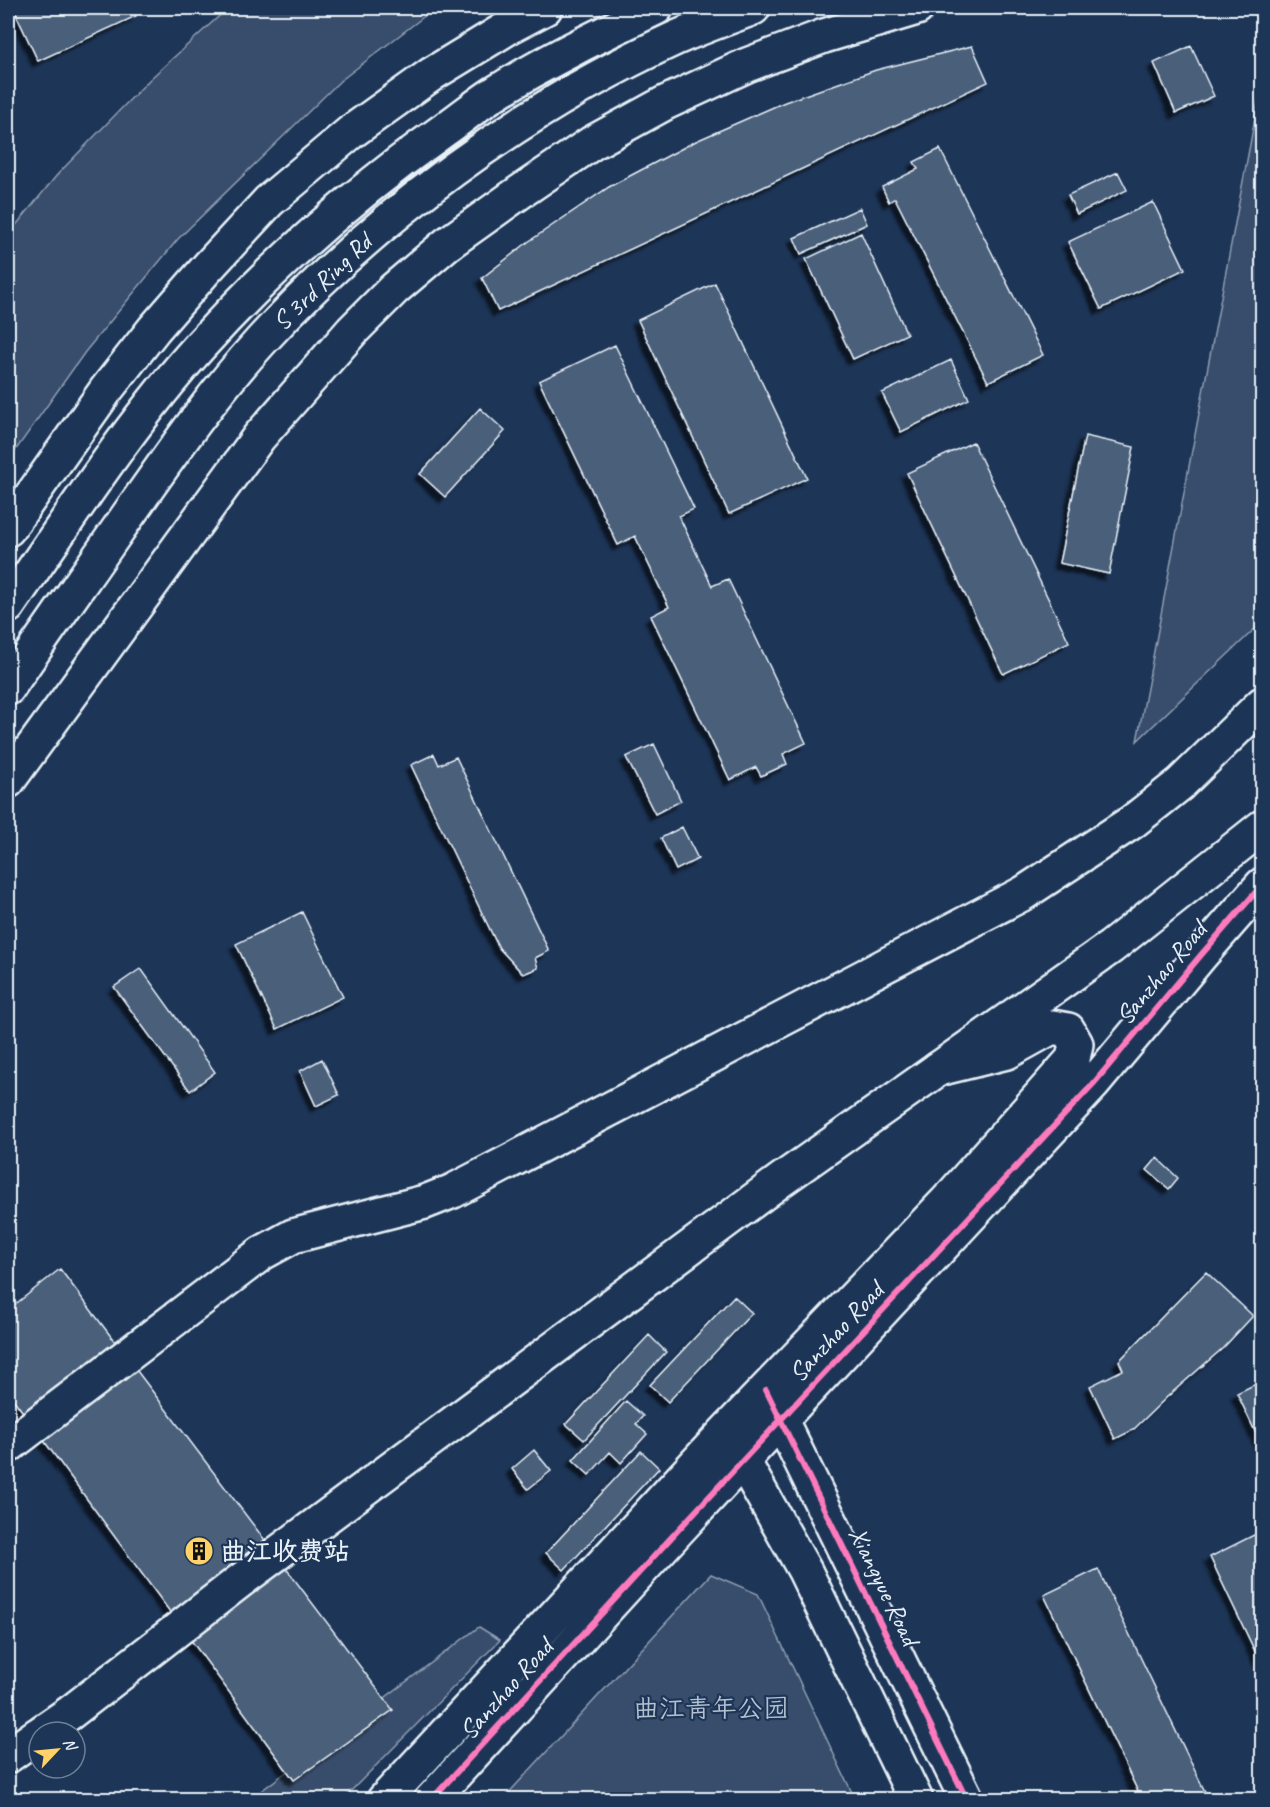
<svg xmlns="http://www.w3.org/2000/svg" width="1270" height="1807" font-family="Caveat,'LXGW WenKai TC',sans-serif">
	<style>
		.green { fill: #374d6c; stroke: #909fb2; stroke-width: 1.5 }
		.building { fill: #495e7a; stroke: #e8f1f8; stroke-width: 1.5; filter: url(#shadow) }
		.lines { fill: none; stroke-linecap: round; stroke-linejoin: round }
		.secondary-casing { stroke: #e8f1f8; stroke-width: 38 }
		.highway-casing { stroke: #e8f1f8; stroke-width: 38 }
		.secondary { stroke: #1d3557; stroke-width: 33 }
		.highway { stroke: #1d3557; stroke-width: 33 }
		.cycleway-casing { stroke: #1d3557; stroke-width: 10 }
		.cycleway { stroke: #fd7abc; stroke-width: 6 }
		.labels { text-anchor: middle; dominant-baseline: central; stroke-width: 4.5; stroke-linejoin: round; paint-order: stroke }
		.street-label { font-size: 26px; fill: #e8f1f8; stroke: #1d3557 }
		.poi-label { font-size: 26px; font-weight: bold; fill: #e8f1f8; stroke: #1d3557; text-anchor: start }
		.park-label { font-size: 26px; fill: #b3c0ce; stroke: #1d3557 }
	</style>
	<defs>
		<filter id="shadow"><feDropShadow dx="-5.5" dy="5.5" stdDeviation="1.5" flood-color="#0009"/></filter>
	</defs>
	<rect width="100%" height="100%" fill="#1d3557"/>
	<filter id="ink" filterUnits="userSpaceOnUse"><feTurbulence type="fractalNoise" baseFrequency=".0167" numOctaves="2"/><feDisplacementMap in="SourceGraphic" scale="12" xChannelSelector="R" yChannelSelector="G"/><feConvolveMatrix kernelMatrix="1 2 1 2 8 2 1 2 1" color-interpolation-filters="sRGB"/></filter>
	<g filter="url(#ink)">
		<path class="green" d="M 228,8 L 435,8 L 340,81 L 178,239 L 85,352 L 8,461 L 8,235 L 57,175 L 150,79 Z
			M 1262,81 L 1262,622 L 1137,741 Z
			M 711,1574 L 758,1594 L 855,1799 L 503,1799 Z
			M 479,1627 L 500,1640 L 343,1799 L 249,1800 Z"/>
		<path class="building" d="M 13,8 L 132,8 L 136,16 L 38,61 Z
			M 972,46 L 988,82 L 498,311 L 482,278 L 528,242 L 609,187 L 696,141 L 785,102 L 876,70 Z
			M 1191,46 L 1214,96 L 1176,113 L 1154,63 Z
			M 940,149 L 1043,355 L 988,382 L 895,198 L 889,202 L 882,187 L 918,169 L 914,162 Z
			M 1118,172 L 1127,190 L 1077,214 L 1068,195 Z
			M 1153,202 L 1185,269 L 1101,309 L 1068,242 Z
			M 860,208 L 867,224 L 801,254 L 794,238 Z
			M 861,233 L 907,334 L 853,359 L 806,259 Z
			M 715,283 L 807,478 L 729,514 L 638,320 Z
			M 615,345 L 694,509 L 679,516 L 712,586 L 728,579 L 806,743 L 783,754 L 787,764 L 761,776 L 756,767 L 730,780 L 651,616 L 669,607 L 635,536 L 618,545 L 539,381 Z
			M 951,360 L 969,399 L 901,432 L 882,393 Z
			M 480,408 L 505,431 L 445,497 L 420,474 Z
			M 1085,436 L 1134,447 L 1109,574 L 1059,563 Z
			M 973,442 L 1069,642 L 1003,674 L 907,473 Z
			M 654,744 L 681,801 L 655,814 L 626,757 Z
			M 434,754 L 439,765 L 456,757 L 549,951 L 535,958 L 538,968 L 523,974 L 499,948 L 480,909 L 411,765 Z
			M 682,827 L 698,859 L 676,870 L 661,838 Z
			M 302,912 L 343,997 L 277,1029 L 236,944 Z
			M 140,969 L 142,970 L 215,1072 L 190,1091 L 114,987 Z
			M 322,1059 L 339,1095 L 316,1106 L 300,1071 Z
			M 1157,1158 L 1178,1178 L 1169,1189 L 1147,1170 Z
			M 60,1269 L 393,1710 L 294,1780 L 8,1392 L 8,1310 Z
			M 1206,1272 L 1252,1315 L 1252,1317 L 1223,1348 L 1167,1397 L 1133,1430 L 1115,1439 L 1090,1386 L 1123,1370 L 1119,1361 Z
			M 734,1296 L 752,1313 L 668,1402 L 650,1385 Z
			M 649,1335 L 666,1352 L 584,1440 L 566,1424 Z
			M 1262,1381 L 1262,1446 L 1237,1393 Z
			M 626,1401 L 643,1416 L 636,1424 L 647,1434 L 621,1463 L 610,1452 L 589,1475 L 573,1460 Z
			M 534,1450 L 551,1471 L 528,1489 L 512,1469 Z
			M 641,1451 L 659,1468 L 564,1570 L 546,1553 Z
			M 1262,1531 L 1262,1666 L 1210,1557 Z
			M 1098,1569 L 1209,1800 L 1142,1800 L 1044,1595 Z"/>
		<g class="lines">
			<g class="secondary-casing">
				<path id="secondary" d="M 772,1402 L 967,1800
					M 733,1443 L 805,1571 L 916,1800
					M 384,1800 L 726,1431 L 946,1202 L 1073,1059 L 1076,1044 L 1068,1030 L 1052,1027 L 1007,1052 L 938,1069
					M 431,1800 L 679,1529 L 1094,1083 L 1201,955 L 1262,885"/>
			</g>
			<g class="highway-casing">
				<path id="highway" d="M 8,529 L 106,390 L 154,329 L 208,267 L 269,201 L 351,132 L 432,74 L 509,27 L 545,8
					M 8,606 C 69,519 128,426 199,347 C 272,266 355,193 444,130 C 461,118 478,104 495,93 C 546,61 602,34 656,8
					M 8,688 C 44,635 81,583 117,531 C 163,466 207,400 261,341 C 372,219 525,107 676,38 C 701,27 727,18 753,8
					M 8,781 L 259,437 L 352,331 L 394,289 L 447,244 L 520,192 L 592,143 L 665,103 L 747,65 L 824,36 L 917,8
					M 8,1446 L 262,1253 L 293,1236 L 425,1202 L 453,1191 L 1024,893 L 1132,822 L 1180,784 L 1262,704
					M 42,1732 L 71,1712 L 240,1581 L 781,1180 L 1111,947 L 1262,827
					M 8,1756 L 39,1734"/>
			</g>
			<use href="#secondary" class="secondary"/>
			<use href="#highway" class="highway"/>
			<g class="cycleway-casing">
				<path id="cycleway" d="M 766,1390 L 967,1800
					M 431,1800 L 679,1529 L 1094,1083 L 1201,955 L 1262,885"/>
			</g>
			<use href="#cycleway" class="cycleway"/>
		</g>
	</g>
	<defs>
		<g id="building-disc" transform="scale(1.5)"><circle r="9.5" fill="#ffd166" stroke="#1d3557"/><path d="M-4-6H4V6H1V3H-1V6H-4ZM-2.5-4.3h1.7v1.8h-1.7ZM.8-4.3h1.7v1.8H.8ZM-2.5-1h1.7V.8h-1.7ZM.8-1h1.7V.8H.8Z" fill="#111"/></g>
	</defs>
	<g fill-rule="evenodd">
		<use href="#building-disc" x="199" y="1551"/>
	</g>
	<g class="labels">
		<g class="street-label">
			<text transform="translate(322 282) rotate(-44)">S 3rd Ring Rd</text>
			<text transform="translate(1161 973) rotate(-50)">Sanzhao Road</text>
			<text transform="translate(836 1332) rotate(-47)">Sanzhao Road</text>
			<text transform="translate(884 1586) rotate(64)">Xiangyue Road</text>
			<text transform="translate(506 1689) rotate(-48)">Sanzhao Road</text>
		</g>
		<g class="poi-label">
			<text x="220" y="1551">曲江收费站</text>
		</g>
		<g class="park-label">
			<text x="711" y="1708">曲江青年公园</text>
		</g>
	</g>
	<rect width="1270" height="1807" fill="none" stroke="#1d3557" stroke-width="30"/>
	<rect x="15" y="15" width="1240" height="1777" fill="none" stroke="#e8f1f8" stroke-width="2" filter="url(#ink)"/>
	<g transform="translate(57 1750) rotate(64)"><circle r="28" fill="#1d3557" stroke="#6e8097" stroke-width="1.5"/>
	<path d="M0-4.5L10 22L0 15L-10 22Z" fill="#ffd166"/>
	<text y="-9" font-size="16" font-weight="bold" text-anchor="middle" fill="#e8f1f8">N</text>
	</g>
</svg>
